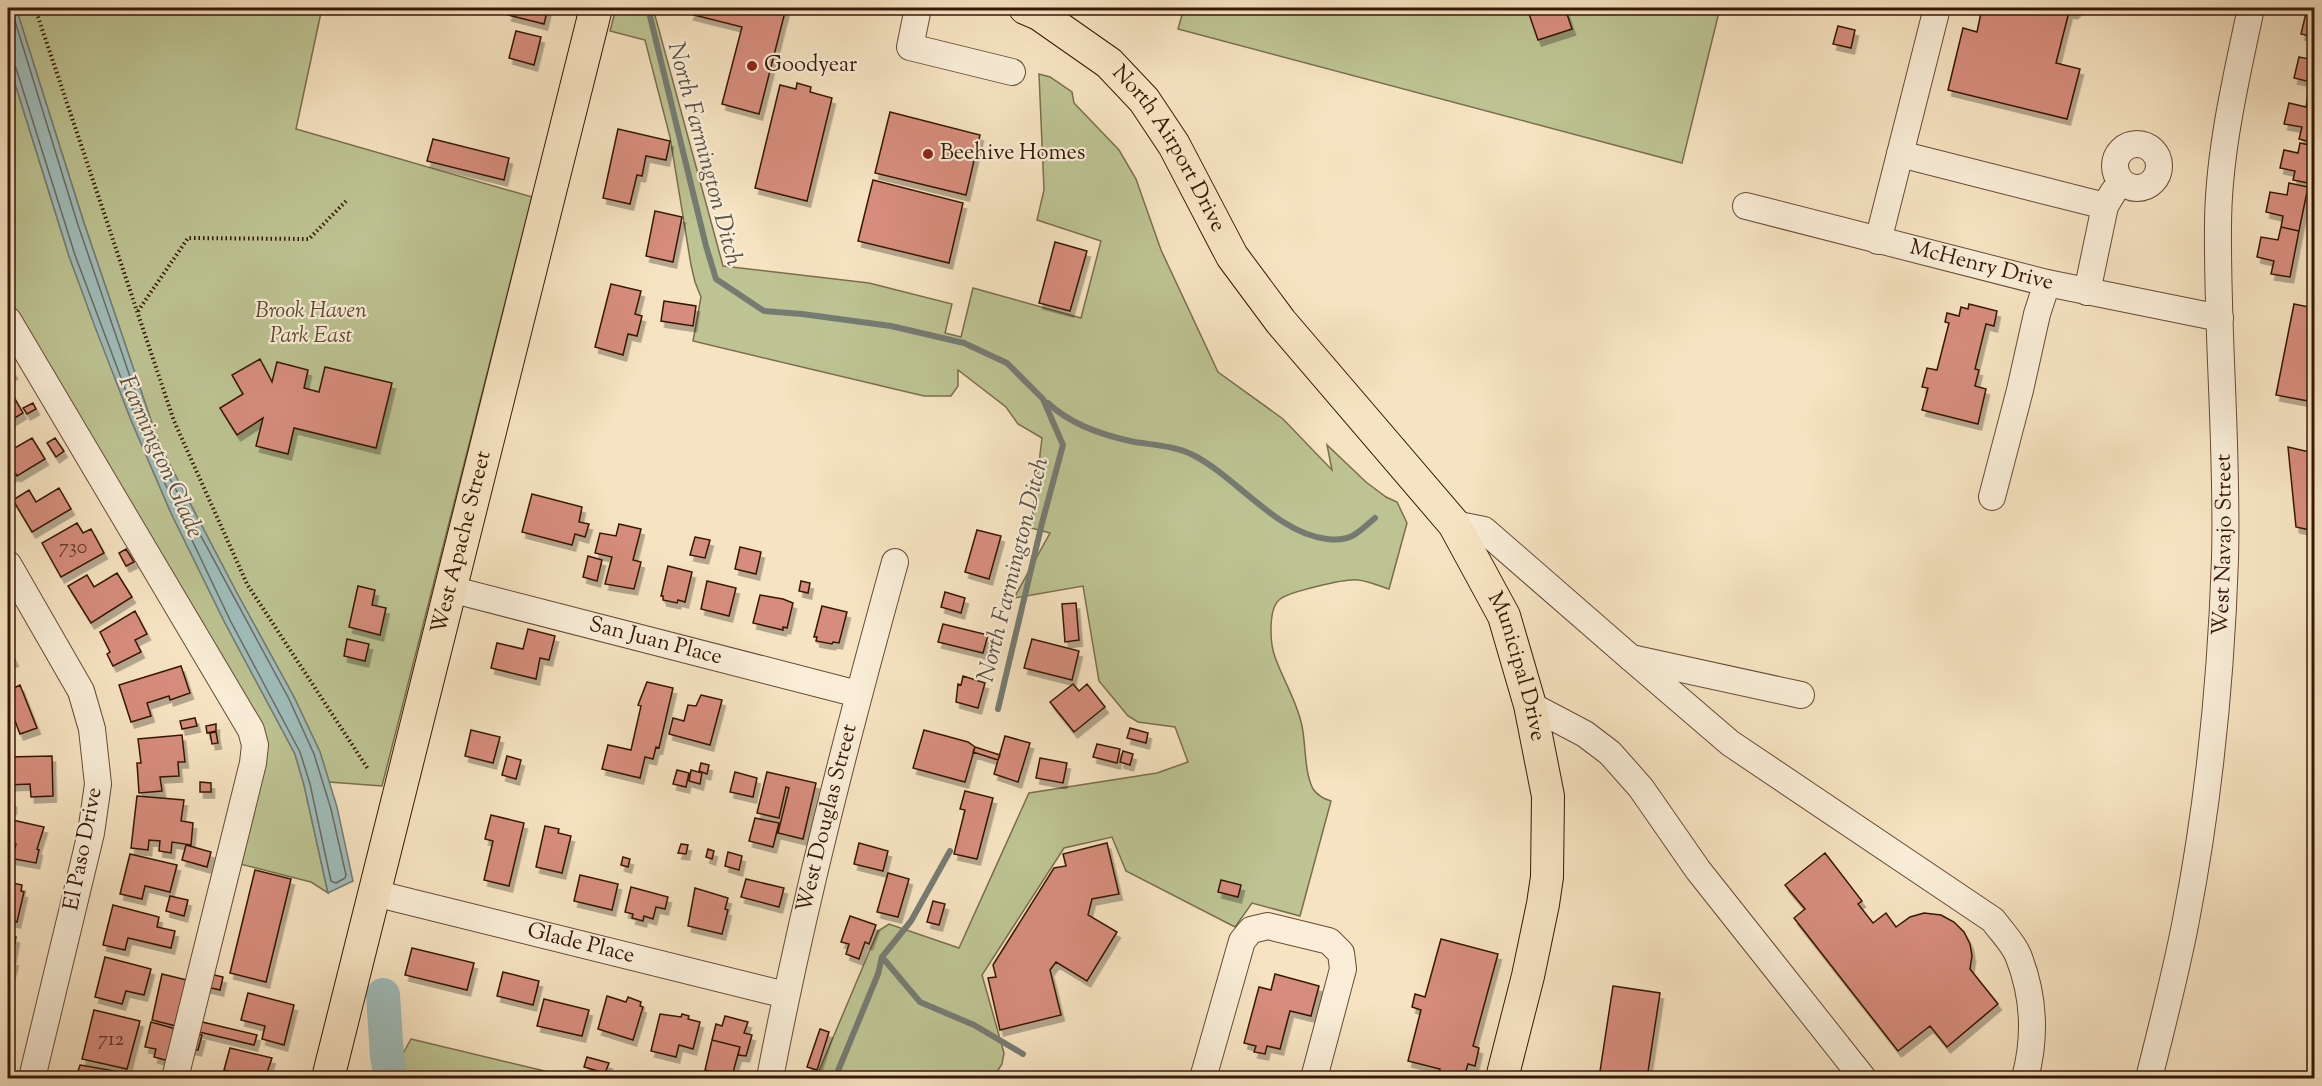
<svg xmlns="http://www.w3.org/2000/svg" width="2322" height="1086" font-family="'Sorts Mill Goudy',serif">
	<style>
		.green { fill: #bdc392; stroke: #7a6e4c; stroke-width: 1.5 }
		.water { fill: #9fbdbb; stroke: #757b73; stroke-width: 1.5 }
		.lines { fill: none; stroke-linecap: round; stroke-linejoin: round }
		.shore { stroke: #6a6a60; stroke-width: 1.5 }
		.stream { stroke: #757b73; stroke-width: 6 }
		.river { stroke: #9fbdbb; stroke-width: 34 }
		.building { fill: #d78d7d; stroke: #361806; stroke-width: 1.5; filter: url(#shadow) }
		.minor-casing { stroke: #664b35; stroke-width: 28 }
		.major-casing { stroke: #361806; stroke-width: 34 }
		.path { stroke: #361806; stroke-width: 4; stroke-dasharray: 1.5 3; stroke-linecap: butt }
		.minor { stroke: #f9edd7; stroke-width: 26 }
		.major { stroke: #f6e3c1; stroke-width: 32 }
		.poi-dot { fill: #8f2418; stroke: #f9edd7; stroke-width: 2 }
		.labels { text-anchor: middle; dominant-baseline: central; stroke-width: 4.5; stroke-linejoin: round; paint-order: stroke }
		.number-label { font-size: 20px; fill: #5e3524 }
		.poi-label { font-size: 22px; fill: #361806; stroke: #f9edd7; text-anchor: start }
		.street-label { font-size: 22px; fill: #361806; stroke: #f9edd7 }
		.park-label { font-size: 22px; font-style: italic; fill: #5e4b30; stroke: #f9edd7 }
		.water-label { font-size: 24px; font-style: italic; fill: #5b5245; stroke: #f9edd7 }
	</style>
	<defs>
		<filter id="shadow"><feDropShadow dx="3.5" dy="6" stdDeviation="0" flood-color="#0004"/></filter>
	</defs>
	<rect width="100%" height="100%" fill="#f6e3c1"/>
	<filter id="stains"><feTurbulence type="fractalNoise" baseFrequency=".00333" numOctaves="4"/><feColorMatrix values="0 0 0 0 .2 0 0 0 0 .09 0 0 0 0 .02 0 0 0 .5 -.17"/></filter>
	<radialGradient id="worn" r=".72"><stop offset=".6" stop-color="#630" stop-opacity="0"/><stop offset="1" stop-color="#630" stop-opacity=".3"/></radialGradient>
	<path class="green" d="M 16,8 L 322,8 L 296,129 L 532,197 L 382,786 L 329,782 L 320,752 L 294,697 L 238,595 L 159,444 L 84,223 Z
		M 616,8 L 653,8 L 723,266 L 869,283 L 952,304 L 945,333 L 961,337 L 973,288 L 1081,318 L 1101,241 L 1037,220 L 1044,190 L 1039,74 L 1050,77 L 1072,92 L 1074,103 L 1119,150 L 1136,179 L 1161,250 L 1218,372 L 1283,419 L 1332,470 L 1327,445 L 1366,482 L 1386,497 L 1397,502 L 1407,523 L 1389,589 C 1379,586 1368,581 1358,580 C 1347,578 1287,592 1279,600 C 1268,610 1270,644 1275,657 C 1283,680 1297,701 1302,726 C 1306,745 1304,771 1313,789 C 1318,796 1324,799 1331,801 L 1300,916 L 1252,903 L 1235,927 L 1126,871 L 1112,837 L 1064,848 L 982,975 L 1004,1053 L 1002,1064 L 993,1078 L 816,1078 L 878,931 L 889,924 L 959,948 L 1029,793 L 1157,773 L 1188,762 L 1175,727 L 1138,722 L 1128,716 L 1099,681 L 1083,586 L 1014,598 L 1050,533 L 1031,528 L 1042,438 L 1018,424 L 1006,407 L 958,370 L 958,386 L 951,396 L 924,396 L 693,341 L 701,297 L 695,282 L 691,265 L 670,137 L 645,40 L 610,31 Z
		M 1184,8 L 1720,8 L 1682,163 L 1178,29 Z
		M 8,61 L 69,256 L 131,420 L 171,513 L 225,623 L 295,754 L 304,785 L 328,893 L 311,882 L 236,863 L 265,756 L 127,506 L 8,304 Z
		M 411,1039 L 574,1078 L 406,1078 L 401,1057 Z"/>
	<path class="water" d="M 8,8 L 16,8 L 84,223 L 159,444 L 238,595 L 294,697 L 320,752 L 337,807 L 353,881 L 328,893 L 304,785 L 295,754 L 225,623 L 171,513 L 131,420 L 95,327 L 69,256 L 8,61 Z"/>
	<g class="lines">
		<path class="shore" d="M 8,63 L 13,64 L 16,68 L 75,255 L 136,418 L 142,432 L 146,433 L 148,429 L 78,225 L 11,8
			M 164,474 L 168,475 L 289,699 L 314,754 L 331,809 L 346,875 L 345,878 L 336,883 L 331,881 L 310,784 L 300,752 L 230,620 L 162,477 Z"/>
		<path class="stream" d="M 648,8 L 706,246 L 716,279 L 764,311 L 802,314 L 891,326 L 964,343 L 1007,363 L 1043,399 L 1063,445 L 1042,523 L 998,709
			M 1048,403 C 1070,424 1105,436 1135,442 C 1153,445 1176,446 1193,455 C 1238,478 1276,533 1327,539 C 1352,542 1357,533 1375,518
			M 882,957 L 920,1002 L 974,1025 L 1023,1054
			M 835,1078 L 878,974 L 882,957 L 911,921 L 950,851"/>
		<path class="river" d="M 383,995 L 387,1056 L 391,1078"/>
	</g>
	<path class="building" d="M 510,8 L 548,8 L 544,24 L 508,15 Z
		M 692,8 L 786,8 L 759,114 L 722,104 L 742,27 L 690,14 Z
		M 1527,8 L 1565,8 L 1572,29 L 1538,40 Z
		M 1982,8 L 2079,8 L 2074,13 L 2069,12 L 2056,63 L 2080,69 L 2067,119 L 1948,90 L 1963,28 L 1977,32 Z
		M 2306,13 L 2314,15 L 2314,37 L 2301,34 Z
		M 1838,26 L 1855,30 L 1851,48 L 1833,44 Z
		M 516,31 L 541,37 L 534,65 L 509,58 Z
		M 2299,57 L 2314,60 L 2314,95 L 2309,94 L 2311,82 L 2294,78 Z
		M 797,83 L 811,87 L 810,92 L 832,98 L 807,201 L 755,188 L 780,85 L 796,89 Z
		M 2308,95 L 2314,96 L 2314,143 L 2299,139 L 2302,127 L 2284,124 L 2289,103 L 2306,107 Z
		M 890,112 L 980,135 L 966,195 L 875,173 Z
		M 618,129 L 670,141 L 666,160 L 646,156 L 642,176 L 637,175 L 630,204 L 603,198 Z
		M 433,139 L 509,158 L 504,180 L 427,161 Z
		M 2300,143 L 2314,146 L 2308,183 L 2293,180 L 2295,171 L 2280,168 L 2284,150 L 2298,153 Z
		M 873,180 L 963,203 L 949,263 L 858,241 Z
		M 2289,183 L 2308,187 L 2299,231 L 2281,227 L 2283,216 L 2266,212 L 2270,192 L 2287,195 Z
		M 655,211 L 682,217 L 673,262 L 646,256 Z
		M 2281,227 L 2299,231 L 2290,277 L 2271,274 L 2274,261 L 2257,257 L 2261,237 L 2278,240 Z
		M 1055,242 L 1087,251 L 1070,311 L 1039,303 Z
		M 611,284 L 641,291 L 635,314 L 642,316 L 637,336 L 628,334 L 623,355 L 595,347 Z
		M 664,301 L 696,306 L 693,326 L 661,321 Z
		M 1969,304 L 1997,311 L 1994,326 L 1986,324 L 1975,369 L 1979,370 L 1975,386 L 1986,389 L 1978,424 L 1922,410 L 1928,388 L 1922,387 L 1927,368 L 1937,370 L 1949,323 L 1945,322 L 1947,313 L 1959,316 L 1961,307 L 1968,309 Z
		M 2294,304 L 2314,308 L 2314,402 L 2276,395 Z
		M 260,359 L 272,382 L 277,362 L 308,370 L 304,388 L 319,392 L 325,367 L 392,383 L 376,448 L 294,428 L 288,454 L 256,446 L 263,418 L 237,435 L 220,408 L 243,394 L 232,375 Z
		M 10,366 L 14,373 L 8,377 L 8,367 Z
		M 11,392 L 23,413 L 8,422 L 8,394 Z
		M 33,403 L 36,409 L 27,414 L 23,408 Z
		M 32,438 L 45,459 L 17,476 L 16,474 L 8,478 L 8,451 L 8,452 Z
		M 55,438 L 64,451 L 56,457 L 47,443 Z
		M 2288,447 L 2314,453 L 2314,531 L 2296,527 Z
		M 59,488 L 71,509 L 32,532 L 13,500 L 29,490 L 36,502 Z
		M 532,494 L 582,507 L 579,522 L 589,524 L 585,537 L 575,534 L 572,545 L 522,532 Z
		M 77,523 L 83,533 L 91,529 L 104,553 L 61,577 L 42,543 Z
		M 619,524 L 641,529 L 633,560 L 641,562 L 634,589 L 605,584 L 612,557 L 595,553 L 600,533 L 616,536 Z
		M 977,530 L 1001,536 L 989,579 L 965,572 Z
		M 695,537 L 710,540 L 705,558 L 690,555 Z
		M 740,547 L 761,552 L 756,574 L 735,569 Z
		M 126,549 L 134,562 L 126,566 L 119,553 Z
		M 588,556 L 602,560 L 597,581 L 583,577 Z
		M 668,566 L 692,572 L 685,602 L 678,600 L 677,603 L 663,600 L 663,596 L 661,596 Z
		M 117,573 L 132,597 L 91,623 L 68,586 L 87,575 L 94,587 Z
		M 707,581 L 736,588 L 729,616 L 701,609 Z
		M 801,581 L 810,583 L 808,593 L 799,591 Z
		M 358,586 L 375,590 L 372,605 L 386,608 L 380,635 L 349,627 Z
		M 945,592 L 965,598 L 961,613 L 941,607 Z
		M 760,595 L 783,599 L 793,603 L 787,628 L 783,627 L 783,630 L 753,623 Z
		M 1076,603 L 1079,640 L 1065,642 L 1062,604 Z
		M 822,606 L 847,612 L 839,643 L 833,642 L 832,644 L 816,641 L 817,637 L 814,637 Z
		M 135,611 L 147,634 L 135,640 L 141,652 L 113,666 L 107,654 L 110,652 L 100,632 Z
		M 943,624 L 988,635 L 983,653 L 938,642 Z
		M 528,629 L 555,636 L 549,660 L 540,658 L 536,679 L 491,668 L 497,643 L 523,649 Z
		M 347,639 L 369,644 L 365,661 L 344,656 Z
		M 1032,639 L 1079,651 L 1072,680 L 1024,668 Z
		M 8,648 L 15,660 L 8,664 Z
		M 181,666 L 190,693 L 170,700 L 169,696 L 147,703 L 151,716 L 131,722 L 119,685 Z
		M 963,676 L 985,683 L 978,708 L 956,702 L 958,684 L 961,685 Z
		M 647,682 L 673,688 L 659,748 L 656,747 L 653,759 L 645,757 L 640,778 L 602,769 L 608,745 L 631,750 L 641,706 L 638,705 Z
		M 1073,684 L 1079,691 L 1087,684 L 1105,707 L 1074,732 L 1050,702 Z
		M 20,685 L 37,728 L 20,734 L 12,713 L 8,715 L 8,691 Z
		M 701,695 L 722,700 L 710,745 L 669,734 L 673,718 L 684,721 L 688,705 L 696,706 Z
		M 195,718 L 197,726 L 182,729 L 180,721 Z
		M 216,724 L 216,731 L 207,733 L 206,726 Z
		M 1130,728 L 1148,733 L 1146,743 L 1127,738 Z
		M 471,730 L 500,737 L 493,763 L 465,756 Z
		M 924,730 L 968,742 L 975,747 L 965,782 L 913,768 Z
		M 216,732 L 218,743 L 212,744 L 210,733 Z
		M 182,735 L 185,762 L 178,762 L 179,776 L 160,777 L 162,791 L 139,793 L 137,763 L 141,763 L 138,739 Z
		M 1005,736 L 1030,743 L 1018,782 L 994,774 Z
		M 1097,744 L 1120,749 L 1117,763 L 1093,757 Z
		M 975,747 L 1000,755 L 998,760 L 973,752 Z
		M 1123,751 L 1133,754 L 1130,765 L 1120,762 Z
		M 52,756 L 53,796 L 31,797 L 30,784 L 8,785 L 8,757 Z
		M 507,756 L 521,760 L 516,779 L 502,775 Z
		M 1040,758 L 1067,763 L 1063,783 L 1036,778 Z
		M 701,763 L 709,765 L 707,774 L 699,771 Z
		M 677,770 L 689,773 L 686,787 L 673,784 Z
		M 691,770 L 702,773 L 700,784 L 689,781 Z
		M 735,772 L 757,778 L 753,797 L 730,792 Z
		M 767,772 L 816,783 L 803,839 L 778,833 L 789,788 L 786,787 L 779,818 L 757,813 Z
		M 200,782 L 211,783 L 211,792 L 200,792 Z
		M 965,791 L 993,798 L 977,859 L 954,854 L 965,810 L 960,809 Z
		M 137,796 L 184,800 L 181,821 L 193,823 L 191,845 L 172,842 L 171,853 L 159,851 L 160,841 L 149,840 L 148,850 L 131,848 Z
		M 8,800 L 13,801 L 13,808 L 8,807 Z
		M 491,815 L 524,823 L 509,886 L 484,880 L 493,841 L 485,839 Z
		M 755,818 L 779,823 L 773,847 L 749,841 Z
		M 8,819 L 44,827 L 37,849 L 39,850 L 36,863 L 9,858 L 11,850 L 14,851 L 16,844 L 8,842 Z
		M 545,826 L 559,829 L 558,833 L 571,836 L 562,873 L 536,867 Z
		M 859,843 L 888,851 L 883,871 L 854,864 Z
		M 1107,843 L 1119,894 L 1092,899 L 1088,915 L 1117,932 L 1087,981 L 1056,962 L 1050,970 L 1061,1015 L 1000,1030 L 988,978 L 996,977 L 993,965 L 1054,868 L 1066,866 L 1063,854 Z
		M 681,844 L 688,845 L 686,854 L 678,853 Z
		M 186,845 L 211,852 L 207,867 L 182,860 Z
		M 708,849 L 714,851 L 712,859 L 706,857 Z
		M 728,852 L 742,856 L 739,870 L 725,866 Z
		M 1825,853 L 1862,901 L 1858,904 L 1873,923 L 1886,913 L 1896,927 L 1910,917 L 1924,913 L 1941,915 L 1954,922 L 1964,932 L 1970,944 L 1972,956 L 1970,969 L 1998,1004 L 1947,1047 L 1930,1026 L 1898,1051 L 1794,918 L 1805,909 L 1785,885 Z
		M 130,854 L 177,865 L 170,892 L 145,886 L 142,899 L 120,894 Z
		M 623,857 L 630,859 L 628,867 L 621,865 Z
		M 255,870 L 291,879 L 266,982 L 230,973 Z
		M 888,873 L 909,879 L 898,917 L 877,912 Z
		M 580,875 L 618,884 L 612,910 L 574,901 Z
		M 746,879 L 784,888 L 779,907 L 741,897 Z
		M 1221,880 L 1241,885 L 1238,897 L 1218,892 Z
		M 8,882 L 22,885 L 21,891 L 24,892 L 17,922 L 8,920 Z
		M 631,887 L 668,897 L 665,909 L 656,907 L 653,919 L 644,916 L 643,921 L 632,918 L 633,914 L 625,912 Z
		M 695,888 L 728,898 L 725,909 L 728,910 L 722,934 L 688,926 Z
		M 170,896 L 188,900 L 184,916 L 166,911 Z
		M 933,901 L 945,904 L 939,925 L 927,922 Z
		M 113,905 L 159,917 L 157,927 L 175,931 L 171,948 L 128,938 L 125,950 L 103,945 Z
		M 850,916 L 876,925 L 869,944 L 865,942 L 859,959 L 846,954 L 849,944 L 841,942 Z
		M 8,935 L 16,937 L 12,960 L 15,960 L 11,974 L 8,973 Z
		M 1441,939 L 1498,954 L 1473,1046 L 1479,1048 L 1475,1066 L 1468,1064 L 1464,1077 L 1455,1074 L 1454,1078 L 1437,1078 L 1440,1069 L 1408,1061 L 1421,1010 L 1412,1007 L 1415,994 L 1425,997 Z
		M 412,948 L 474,963 L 467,990 L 405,975 Z
		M 105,957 L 151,969 L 144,995 L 126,991 L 122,1004 L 95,997 Z
		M 503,972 L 539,981 L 533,1005 L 497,996 Z
		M 162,974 L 187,980 L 176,1026 L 152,1020 Z
		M 210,974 L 223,977 L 220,990 L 207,987 Z
		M 1275,974 L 1319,986 L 1311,1016 L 1290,1011 L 1280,1049 L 1267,1046 L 1265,1054 L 1254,1052 L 1256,1046 L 1244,1043 L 1259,987 L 1271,990 Z
		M 1613,986 L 1660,993 L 1647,1078 L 1599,1078 Z
		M 248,993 L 294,1005 L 284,1045 L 262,1039 L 265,1026 L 241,1020 Z
		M 607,996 L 626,1002 L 628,997 L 641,1002 L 640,1006 L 643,1007 L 633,1040 L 598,1029 Z
		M 544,999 L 589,1010 L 582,1036 L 537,1026 Z
		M 94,1010 L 140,1021 L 127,1069 L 82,1059 Z
		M 660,1014 L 681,1017 L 682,1014 L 689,1016 L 688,1019 L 700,1022 L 693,1049 L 679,1045 L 676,1057 L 651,1051 Z
		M 725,1016 L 748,1022 L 744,1033 L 752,1035 L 746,1056 L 738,1055 L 740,1047 L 712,1040 L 716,1024 L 722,1026 Z
		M 198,1021 L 257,1035 L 254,1045 L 195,1031 Z
		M 151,1022 L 176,1029 L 169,1061 L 154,1057 L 156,1049 L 145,1047 Z
		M 820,1029 L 829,1032 L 817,1070 L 807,1067 Z
		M 194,1033 L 202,1035 L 198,1050 L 190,1048 Z
		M 712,1040 L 740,1047 L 732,1076 L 705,1070 Z
		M 230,1048 L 272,1058 L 265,1078 L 249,1078 L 249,1076 L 224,1070 Z
		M 587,1057 L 609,1063 L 605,1073 L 584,1067 Z
		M 80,1065 L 126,1073 L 125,1078 L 76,1078 Z"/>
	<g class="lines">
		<g class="minor-casing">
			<g id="minor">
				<path d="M 918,8 L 910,47 L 1012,72"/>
				<circle cx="2137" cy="166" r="22"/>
				<path d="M 1900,154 L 2105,206"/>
				<path id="s1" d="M 1746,206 L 2047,283 L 2220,318"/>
				<path d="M 1878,241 L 1937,8"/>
				<path d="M 2087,292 L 2105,206 L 2114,191"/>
				<path d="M 8,320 L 251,730 L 255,745 L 253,763 L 175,1078"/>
				<path d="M 1992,497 L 2020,390 L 2037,314 L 2047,283"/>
				<path d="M 1454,524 L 1484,530 L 1631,658 L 1801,695"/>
				<path d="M 8,564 L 81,691 L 92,729 L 98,784 L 91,833 L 32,1078"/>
				<path id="s2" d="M 450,589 L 858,694"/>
				<path d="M 1631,658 L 1730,743 L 1993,920 C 2001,931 2013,943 2018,955 C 2034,995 2036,1037 2025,1078"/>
				<path d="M 1530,705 L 1585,734 L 1610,753 L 1641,788 L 1698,870 L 1863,1078"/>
				<path id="s3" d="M 374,893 L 786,995"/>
				<path id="s4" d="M 770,1078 C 803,905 848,732 895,562"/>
				<path d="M 1203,1078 L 1242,941 L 1251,930 L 1268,926 L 1329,941 L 1341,953 L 1343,969 L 1314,1078"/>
				<path id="s5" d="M 2149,1078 C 2162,1026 2176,973 2186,920 C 2209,801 2221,680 2225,559 C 2228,448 2217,338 2218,227 C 2218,154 2236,79 2251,8"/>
			</g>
		</g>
		<g class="major-casing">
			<g id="major">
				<path id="s6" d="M 1025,8 L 1039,14 L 1109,63 L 1144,100 L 1174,145 L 1232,256 L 1281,322 L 1454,524 L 1504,616 L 1530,705 L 1548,796 L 1547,877 L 1543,904 L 1528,976 L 1502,1078"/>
				<path id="s7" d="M 328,1078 L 596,8"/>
			</g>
		</g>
		<path class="path" d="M 35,8 L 174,421 L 247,584 L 368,769
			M 138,311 L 188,238 L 309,239 L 347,200"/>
		<use href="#minor" class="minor"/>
		<use href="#major" class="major"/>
	</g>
	<g class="poi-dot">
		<circle cx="752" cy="66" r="6"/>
		<circle cx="928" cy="154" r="6"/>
	</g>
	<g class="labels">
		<g class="number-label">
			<text x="73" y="548">730</text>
			<text x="111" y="1040">712</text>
		</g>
		<g class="poi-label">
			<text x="764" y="66">Goodyear</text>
			<text x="940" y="154">Beehive Homes</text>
		</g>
		<g class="street-label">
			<text stroke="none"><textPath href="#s6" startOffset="206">North Airport Drive</textPath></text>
			<text stroke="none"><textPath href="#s1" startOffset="243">McHenry Drive</textPath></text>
			<text stroke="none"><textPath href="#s7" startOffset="552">West Apache Street</textPath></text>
			<text stroke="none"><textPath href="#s5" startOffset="540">West Navajo Street</textPath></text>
			<text stroke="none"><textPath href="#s2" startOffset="212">San Juan Place</textPath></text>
			<text stroke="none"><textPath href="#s6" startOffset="836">Municipal Drive</textPath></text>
			<text stroke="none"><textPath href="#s4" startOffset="266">West Douglas Street</textPath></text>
			<text transform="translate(84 849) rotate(-79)">El Paso Drive</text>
			<text stroke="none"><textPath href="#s3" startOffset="213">Glade Place</textPath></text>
		</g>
		<g class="park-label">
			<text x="311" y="312">Brook Haven<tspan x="311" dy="25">Park East</tspan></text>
		</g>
		<g class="water-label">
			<text transform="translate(704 154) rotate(75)">North Farmington Ditch</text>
			<text transform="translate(160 457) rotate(66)">Farmington Glade</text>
			<text transform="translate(1014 570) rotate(-76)">North Farmington Ditch</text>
		</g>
	</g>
	<rect width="2322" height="1086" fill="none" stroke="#f6e3c1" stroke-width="30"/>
	<rect x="9" y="9" width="2304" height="1068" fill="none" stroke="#361806" stroke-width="3"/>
	<rect x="15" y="15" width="2292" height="1056" fill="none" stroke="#361806" stroke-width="1.5"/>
	<rect width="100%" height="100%" filter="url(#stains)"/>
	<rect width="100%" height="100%" fill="url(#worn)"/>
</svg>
